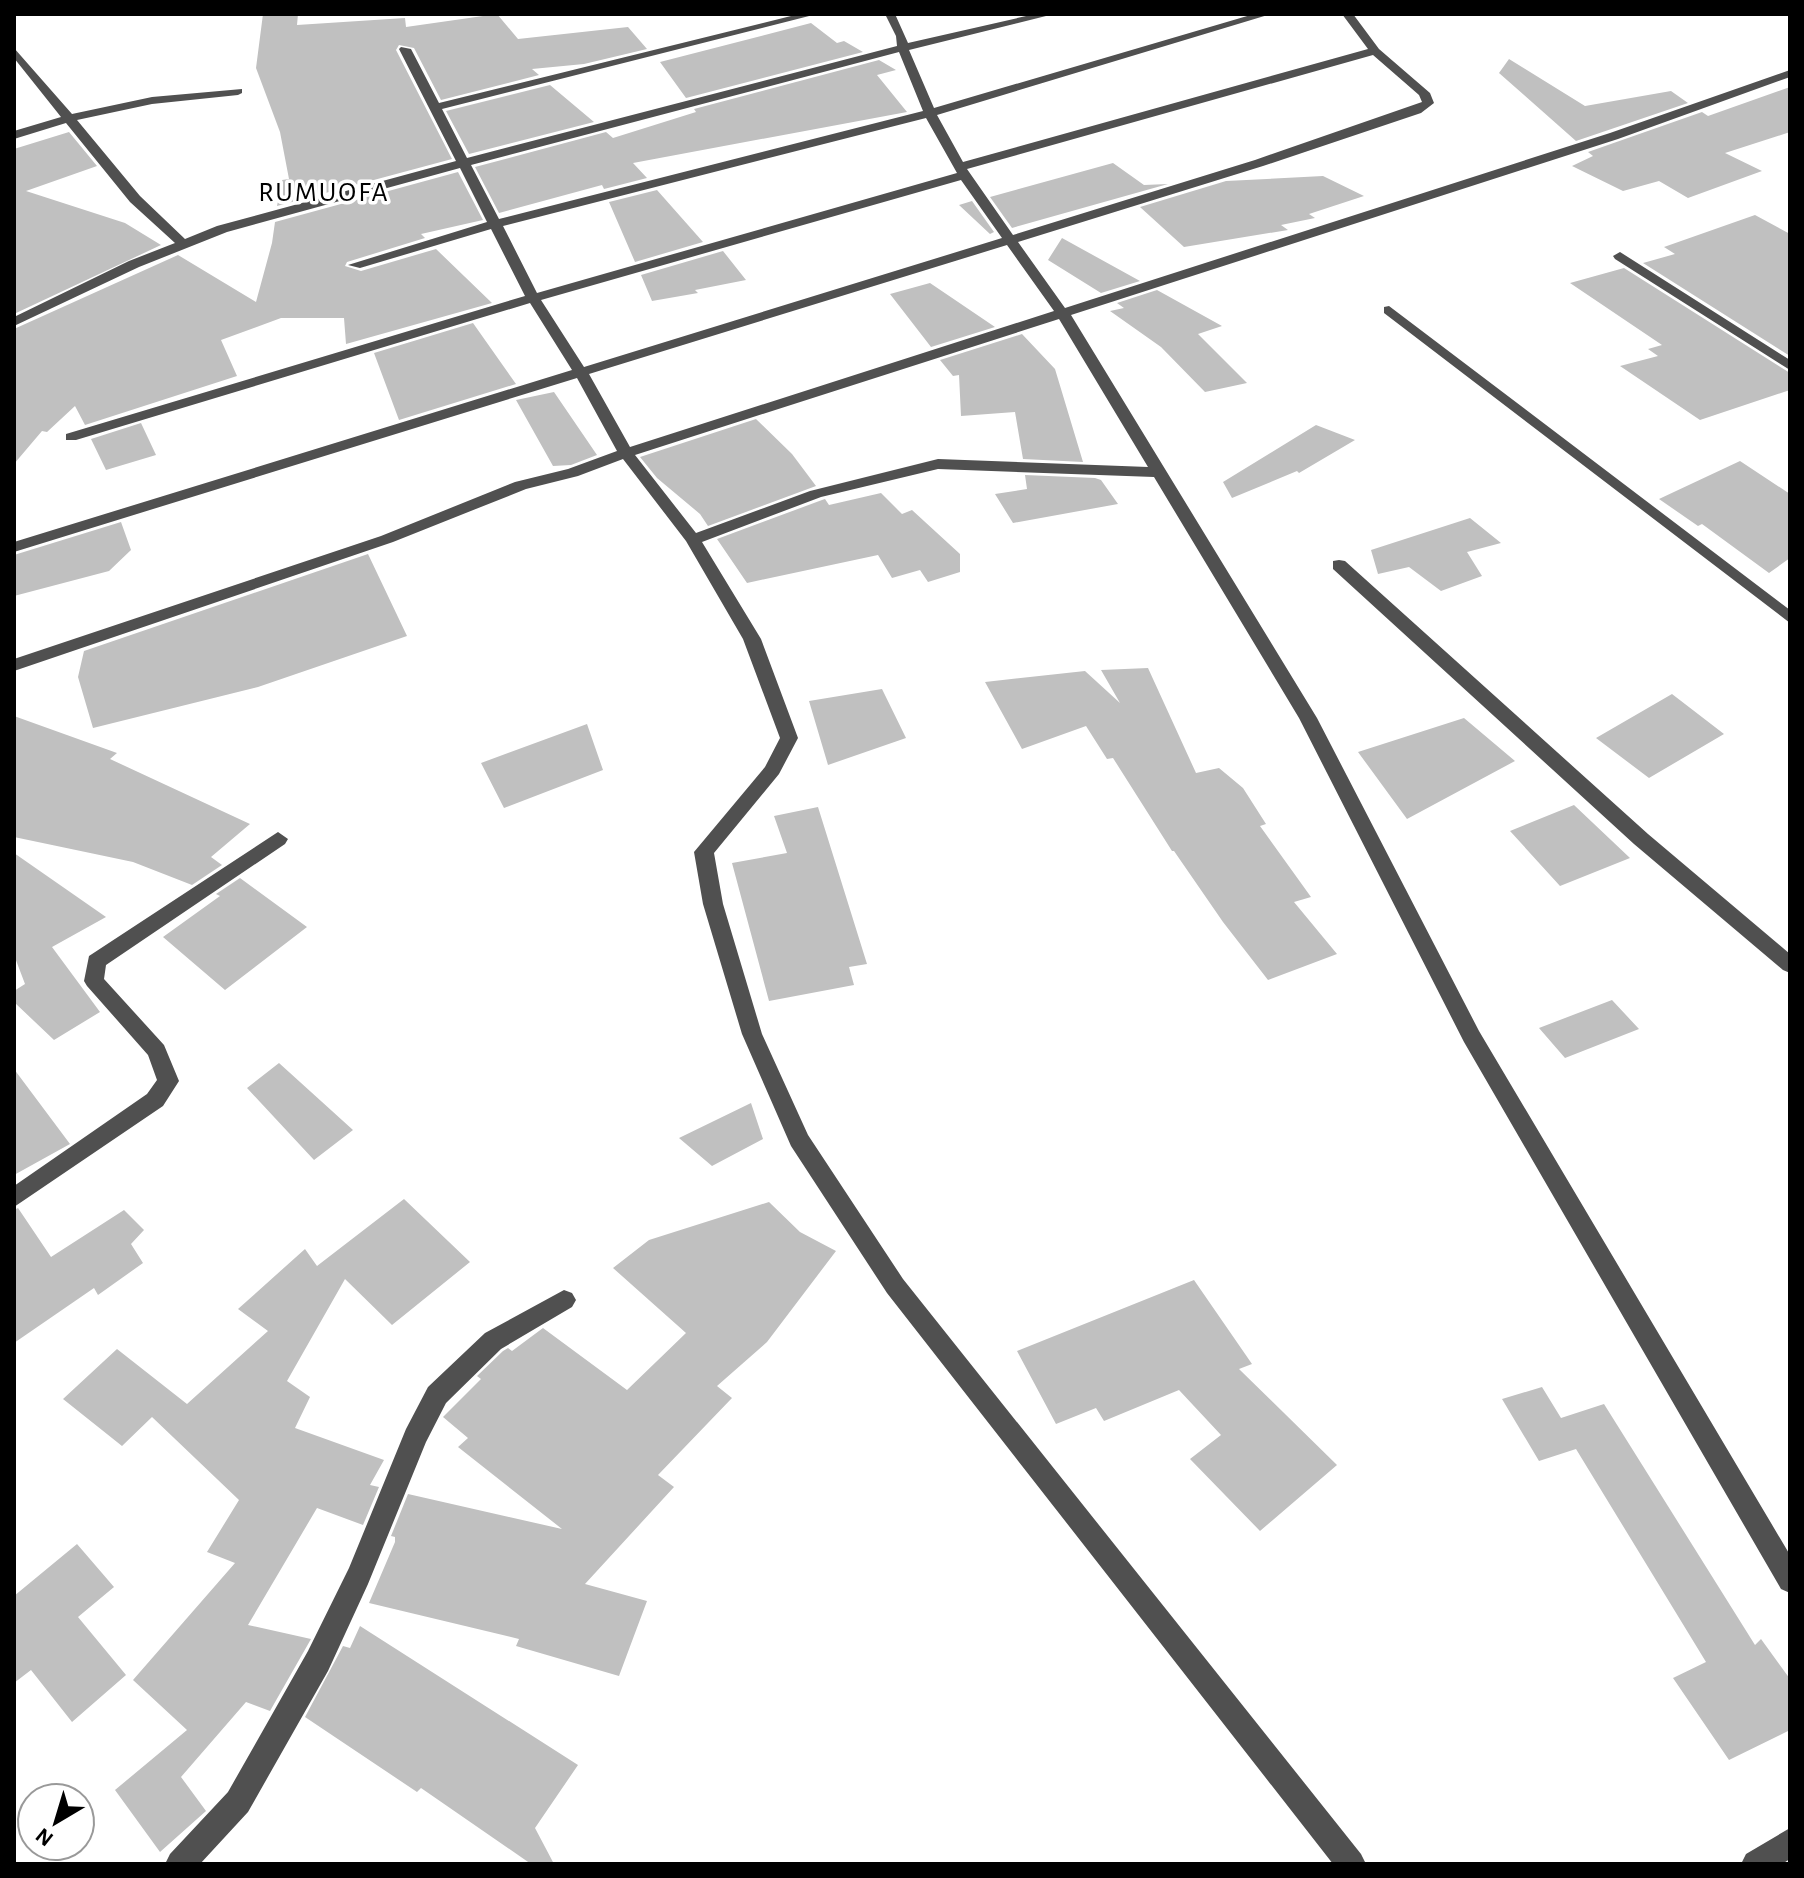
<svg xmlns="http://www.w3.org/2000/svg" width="1804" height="1878" font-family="'Alegreya Sans',sans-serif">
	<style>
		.building { fill: #c0c0c0 }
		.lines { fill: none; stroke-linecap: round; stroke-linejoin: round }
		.minor { fill: #505050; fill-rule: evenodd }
		.labels { text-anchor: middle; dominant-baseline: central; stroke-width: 7; stroke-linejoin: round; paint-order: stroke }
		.far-quarter-label { font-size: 28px; letter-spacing: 2px; fill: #000; stroke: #fff }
	</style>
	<rect width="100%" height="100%" fill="#fff"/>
	<path class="building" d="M 263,14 L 298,14 L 297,25 L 405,18 L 406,27 L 497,14 L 518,39 L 628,27 L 647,49 L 584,64 L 532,69 L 539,75 L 441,100 L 414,48 L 399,45 L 396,50 L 452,159 L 277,206 L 282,180 L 289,179 L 280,132 L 256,68 Z
		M 811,23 L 837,43 L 844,41 L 863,52 L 686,98 L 660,62 Z
		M 1509,59 L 1585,106 L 1671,91 L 1688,103 L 1576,141 L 1499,73 Z
		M 879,60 L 896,70 L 877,75 L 907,112 L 633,163 L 647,178 L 604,189 L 602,185 L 499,213 L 475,167 L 606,132 L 613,138 L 696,112 L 694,109 Z
		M 550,85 L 594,122 L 469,154 L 446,111 Z
		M 1790,87 L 1790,132 L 1725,153 L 1762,171 L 1688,198 L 1659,181 L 1623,191 L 1572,166 L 1593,156 L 1588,152 L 1702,112 L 1708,116 Z
		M 69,132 L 97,166 L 26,191 L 125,223 L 161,245 L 14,314 L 14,149 Z
		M 1113,163 L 1144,185 L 1168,184 L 1012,228 L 990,197 Z
		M 458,172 L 483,220 L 421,234 L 425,238 L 347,262 L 345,266 L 361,271 L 436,249 L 492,303 L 346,344 L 344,318 L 281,318 L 221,340 L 237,376 L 85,425 L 75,406 L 47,432 L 42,431 L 14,464 L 14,329 L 178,255 L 256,302 L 272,243 L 275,222 Z
		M 1323,176 L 1364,196 L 1309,214 L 1315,218 L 1281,225 L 1288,230 L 1184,247 L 1140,207 L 1226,181 Z
		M 657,190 L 703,242 L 635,262 L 609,202 Z
		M 972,201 L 994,232 L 990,234 L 959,205 Z
		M 1755,215 L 1790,234 L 1790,356 L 1643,263 L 1675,254 L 1664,247 Z
		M 1062,238 L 1140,281 L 1101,293 L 1048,260 Z
		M 723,251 L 746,280 L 695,290 L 698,293 L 652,301 L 641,275 Z
		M 1624,268 L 1790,373 L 1790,390 L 1700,420 L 1620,366 L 1658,356 L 1648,349 L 1662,345 L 1570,283 Z
		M 930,283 L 995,327 L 931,347 L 890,294 Z
		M 1157,290 L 1222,326 L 1198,334 L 1247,383 L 1205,392 L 1161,347 L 1110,311 L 1124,308 L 1117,303 Z
		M 473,323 L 516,384 L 399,420 L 374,353 Z
		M 1022,334 L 1055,369 L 1083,462 L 1023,459 L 1015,412 L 961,416 L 959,375 L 953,376 L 940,360 Z
		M 554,392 L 597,455 L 571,465 L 553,466 L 516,400 Z
		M 756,419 L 792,454 L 816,486 L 708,526 L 700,514 L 657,478 L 640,457 Z
		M 141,423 L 156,455 L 106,470 L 91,439 Z
		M 1316,425 L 1355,440 L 1299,473 L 1297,471 L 1232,498 L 1223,482 Z
		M 1740,461 L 1790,494 L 1790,558 L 1769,573 L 1702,524 L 1698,526 L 1659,499 Z
		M 1025,475 L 1095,478 L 1101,480 L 1118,504 L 1013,523 L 995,494 L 1027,489 Z
		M 881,493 L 902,514 L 912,510 L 960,554 L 960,572 L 928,582 L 920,570 L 892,578 L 878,555 L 747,583 L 717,539 L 822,500 L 825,499 L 829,505 Z
		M 1470,518 L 1501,543 L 1467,552 L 1482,576 L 1441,591 L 1409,567 L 1378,574 L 1371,550 Z
		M 121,522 L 131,550 L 109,571 L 14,596 L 14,555 Z
		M 368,554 L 407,636 L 258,687 L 93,728 L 78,677 L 84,651 Z
		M 1148,668 L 1196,773 L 1219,768 L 1243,788 L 1266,824 L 1260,826 L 1311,897 L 1294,902 L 1337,954 L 1268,980 L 1223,922 L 1174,851 L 1172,851 L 1113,758 L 1107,759 L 1086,726 L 1022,749 L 985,682 L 1085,671 L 1120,703 L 1101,670 Z
		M 882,689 L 906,738 L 828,765 L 809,701 Z
		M 1672,694 L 1724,734 L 1649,778 L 1596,738 Z
		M 14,716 L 117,753 L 110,759 L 250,824 L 211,857 L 222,865 L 192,885 L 133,862 L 14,837 Z
		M 1464,718 L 1515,761 L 1407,819 L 1358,752 Z
		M 587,724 L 603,770 L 504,808 L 481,763 Z
		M 1574,805 L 1630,858 L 1560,886 L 1510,831 Z
		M 818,807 L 867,964 L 849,967 L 854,985 L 769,1001 L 732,863 L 787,853 L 774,816 Z
		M 14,853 L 106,917 L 52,947 L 100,1012 L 54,1040 L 14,1002 L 14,991 L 25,984 L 14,955 Z
		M 240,878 L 307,927 L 225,990 L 163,937 L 220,896 L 216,894 Z
		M 1612,1000 L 1639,1029 L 1565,1058 L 1539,1028 Z
		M 279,1063 L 353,1130 L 314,1160 L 247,1088 Z
		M 14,1069 L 70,1144 L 14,1175 Z
		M 751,1103 L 763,1139 L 712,1166 L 679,1138 Z
		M 404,1199 L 470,1262 L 392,1325 L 345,1279 L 287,1381 L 310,1397 L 295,1428 L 384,1460 L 370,1485 L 379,1487 L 363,1525 L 317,1508 L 248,1625 L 311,1639 L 270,1711 L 246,1702 L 181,1777 L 206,1811 L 160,1852 L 115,1790 L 187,1730 L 133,1680 L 235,1563 L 207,1552 L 239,1500 L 152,1417 L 122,1446 L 63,1399 L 117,1349 L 187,1404 L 268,1331 L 238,1309 L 305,1249 L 317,1266 Z
		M 769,1202 L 800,1232 L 836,1251 L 767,1342 L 717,1386 L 732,1398 L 658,1475 L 674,1487 L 585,1584 L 647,1601 L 619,1676 L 516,1646 L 519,1639 L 369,1603 L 395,1542 L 395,1537 L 391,1536 L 408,1494 L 562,1529 L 458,1447 L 468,1438 L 443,1417 L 481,1379 L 477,1376 L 503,1351 L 508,1348 L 512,1351 L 543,1328 L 627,1390 L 686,1333 L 613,1268 L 649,1240 Z
		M 18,1208 L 51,1257 L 124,1210 L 144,1230 L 131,1244 L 143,1263 L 98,1295 L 94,1288 L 14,1343 L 14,1210 Z
		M 1194,1280 L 1252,1364 L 1239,1369 L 1337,1465 L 1260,1531 L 1190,1459 L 1221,1435 L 1179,1390 L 1104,1421 L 1096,1408 L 1056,1424 L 1017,1351 Z
		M 1542,1387 L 1561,1418 L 1604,1404 L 1755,1645 L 1761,1639 L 1790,1679 L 1790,1730 L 1729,1760 L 1673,1678 L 1706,1662 L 1576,1449 L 1539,1461 L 1502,1399 Z
		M 77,1544 L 114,1587 L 78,1617 L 126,1675 L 72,1722 L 31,1670 L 14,1683 L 14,1596 Z
		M 360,1626 L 578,1765 L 535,1828 L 554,1864 L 531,1864 L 421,1788 L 417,1792 L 305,1717 L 343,1646 L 350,1648 Z"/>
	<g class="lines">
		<path class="minor" d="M 799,14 L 817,14 L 442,109 L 467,158 L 897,46 L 896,36 L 885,14 L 895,14 L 908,43 L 1035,14 L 1054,14 L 909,50 L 934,108 L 1254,14 L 1271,14 L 937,115 L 963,162 L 1368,49 L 1342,14 L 1353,14 L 1379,49 L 1430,93 L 1434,103 L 1421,113 L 1263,166 L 1018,242 L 1065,308 L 1610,133 L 1790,70 L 1790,77 L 1618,139 L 1071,315 L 1317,718 L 1479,1031 L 1790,1555 L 1790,1593 L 1781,1589 L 1464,1042 L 1299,718 L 1154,477 L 938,469 L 821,497 L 702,542 L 761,639 L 798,738 L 779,774 L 714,853 L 723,904 L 762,1034 L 808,1135 L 903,1279 L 1361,1854 L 1366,1864 L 1333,1864 L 887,1293 L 791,1146 L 742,1034 L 703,904 L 694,852 L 765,767 L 780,738 L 743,639 L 686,541 L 623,459 L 578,476 L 526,489 L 393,542 L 14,671 L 14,659 L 381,536 L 515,482 L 568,469 L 617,451 L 577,378 L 14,552 L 14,542 L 572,370 L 530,303 L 76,440 L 66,440 L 66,434 L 525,296 L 491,229 L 360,268 L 348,265 L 487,222 L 460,168 L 227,232 L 139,267 L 14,326 L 14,317 L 129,261 L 175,243 L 130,202 L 66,123 L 14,139 L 14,131 L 61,117 L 14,58 L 14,48 L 72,114 L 152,97 L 242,89 L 242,93 L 238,95 L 152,104 L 77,120 L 140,196 L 185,239 L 217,226 L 456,161 L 399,49 L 401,47 L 411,49 L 439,103 ZM 899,52 L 923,111 L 499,219 L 471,165 ZM 1373,55 L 1419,95 L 1422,102 L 1255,160 L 1013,235 L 967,169 ZM 926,118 L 957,173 L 537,293 L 503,226 ZM 961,180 L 1002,238 L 584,367 L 541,300 ZM 1007,245 L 1054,311 L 630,447 L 589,374 ZM 1059,319 L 1148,467 L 938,459 L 810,491 L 696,533 L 635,455 Z
			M 1620,252 L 1790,360 L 1790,370 L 1615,259 L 1613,256 Z
			M 1389,306 L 1790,610 L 1790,623 L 1384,313 L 1384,307 Z
			M 1339,560 L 1345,561 L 1648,834 L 1790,954 L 1790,973 L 1783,970 L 1634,844 L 1333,569 L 1333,561 Z
			M 278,832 L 288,839 L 285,844 L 106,965 L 104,979 L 164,1045 L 179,1081 L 163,1106 L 14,1207 L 14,1186 L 147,1094 L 157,1080 L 148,1055 L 87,986 L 84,981 L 89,956 Z
			M 564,1290 L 572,1293 L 576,1300 L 572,1307 L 501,1349 L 446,1403 L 426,1442 L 368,1584 L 328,1671 L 248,1812 L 200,1864 L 165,1864 L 170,1854 L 228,1792 L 308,1651 L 349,1568 L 406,1429 L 428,1387 L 485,1333 Z
			M 1790,1828 L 1790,1859 L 1782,1864 L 1741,1864 L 1746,1854 Z"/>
	</g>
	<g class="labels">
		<g class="far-quarter-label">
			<text x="324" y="193">RUMUOFA</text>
		</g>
	</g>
	<rect width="1804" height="1878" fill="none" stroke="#000000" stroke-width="32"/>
	<g transform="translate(56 1822) rotate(218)"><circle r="38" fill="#ffffff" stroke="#999999" stroke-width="2"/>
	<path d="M0-6L14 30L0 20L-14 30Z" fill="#000000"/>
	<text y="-12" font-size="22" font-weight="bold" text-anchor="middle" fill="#000000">N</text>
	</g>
</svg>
